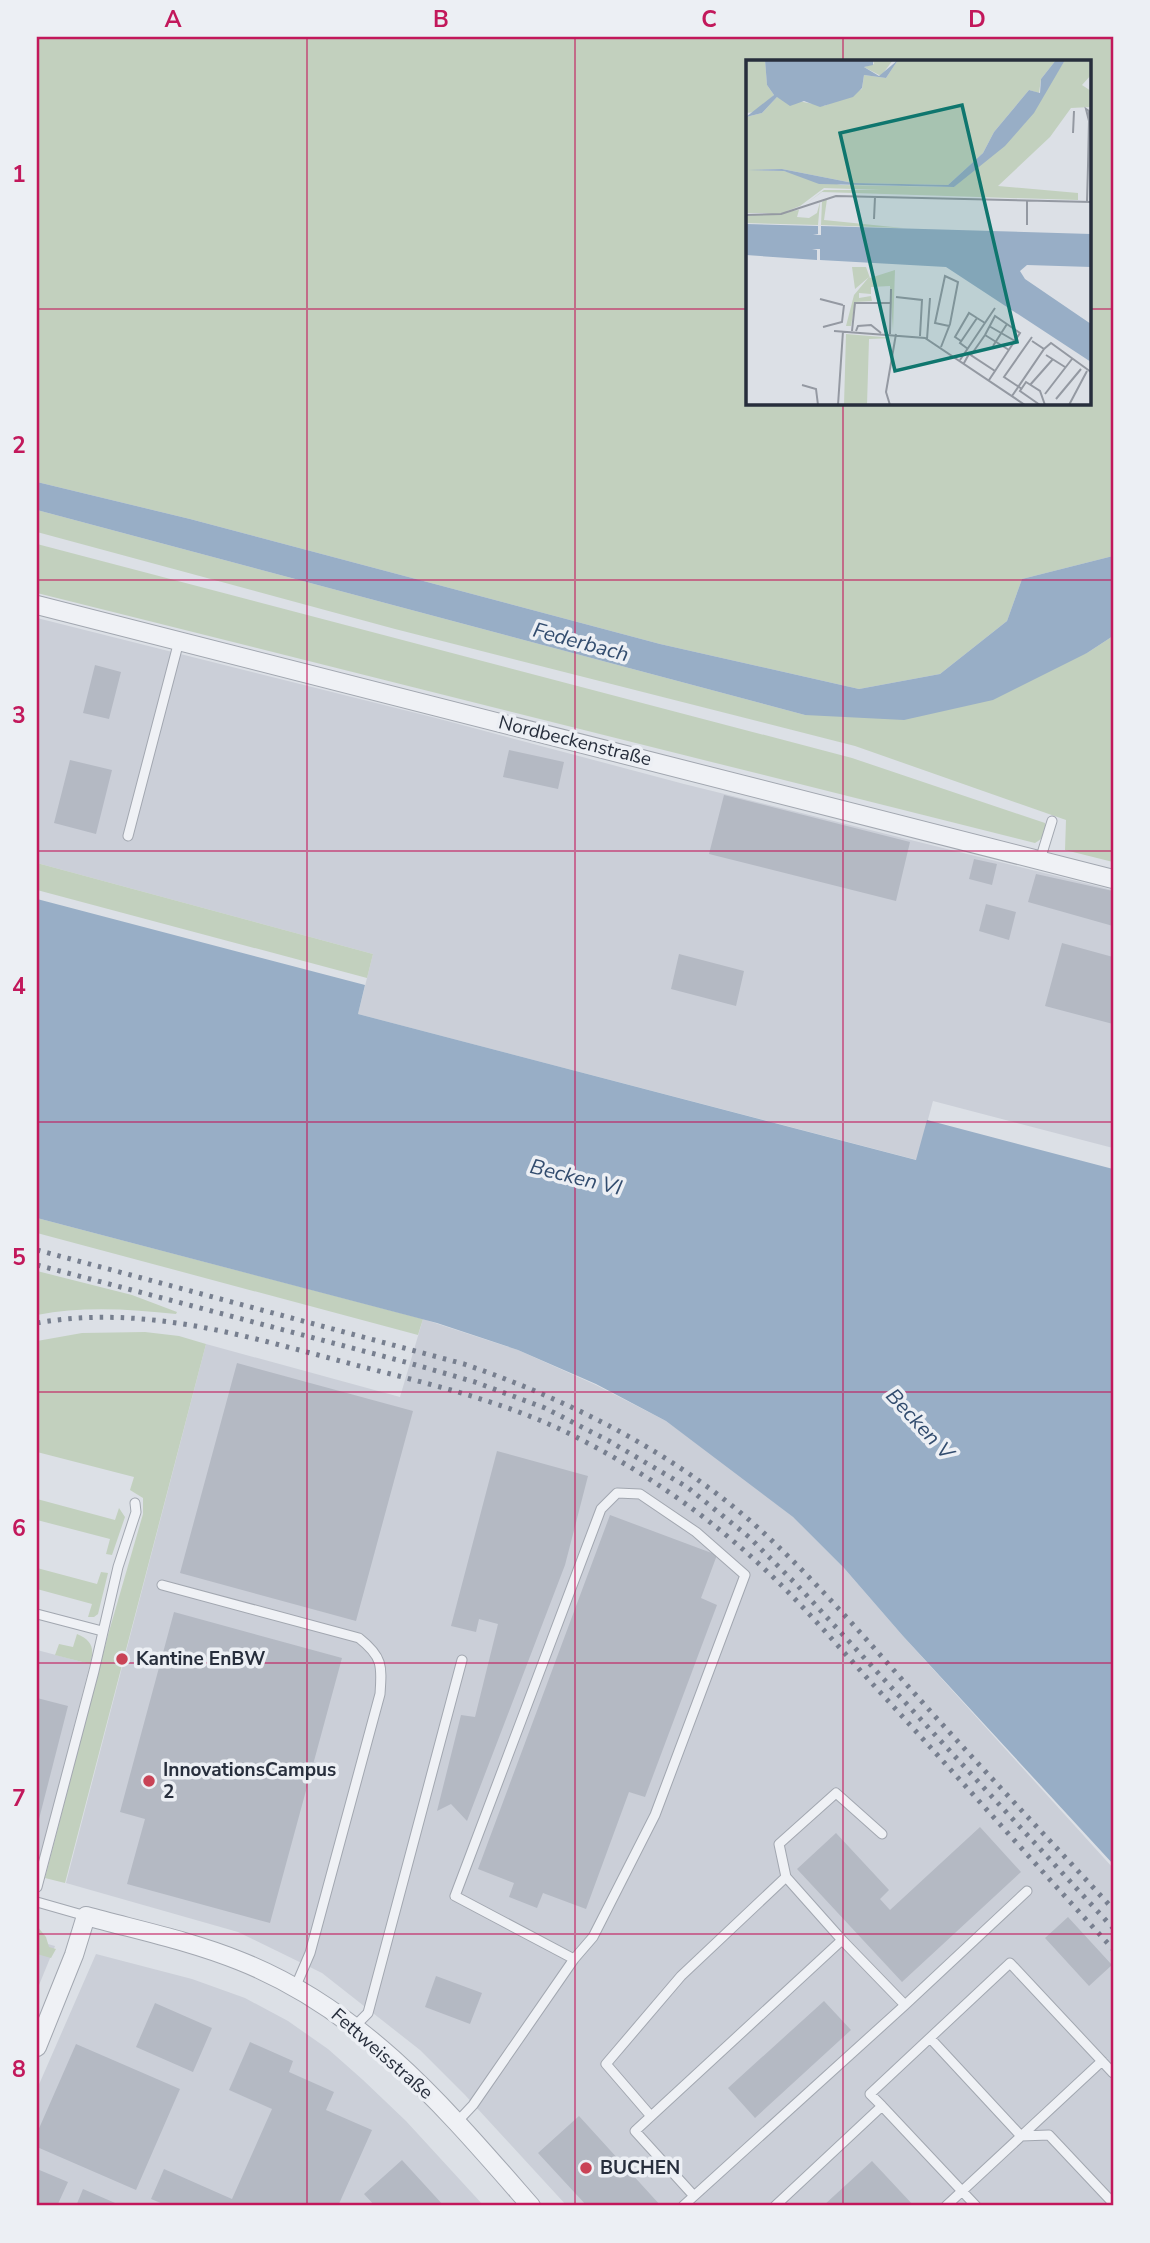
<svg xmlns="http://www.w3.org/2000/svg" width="1150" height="2243" font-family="'Nunito Sans',sans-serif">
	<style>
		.built { fill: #cbcfd8 }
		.green { fill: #c2d0be; fill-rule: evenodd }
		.water { fill: #98aec6 }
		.building { fill: #b4b9c3 }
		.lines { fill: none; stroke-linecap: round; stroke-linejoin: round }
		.lane-casing { stroke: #a2a7b0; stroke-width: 11 }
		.street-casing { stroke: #a2a7b0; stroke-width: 20 }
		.lane { stroke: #eff1f5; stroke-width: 9 }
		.street { stroke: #eff1f5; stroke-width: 18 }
		.rail { stroke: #777f8f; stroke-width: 5; stroke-dasharray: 3.5 7; stroke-linecap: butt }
		.grid { fill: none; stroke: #c2185b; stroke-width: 2; stroke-opacity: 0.55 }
		.poi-dot { fill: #c94356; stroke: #eceff4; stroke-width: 2.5 }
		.labels { text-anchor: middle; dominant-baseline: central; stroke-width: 7; stroke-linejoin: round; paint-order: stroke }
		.street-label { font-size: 19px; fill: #272e3c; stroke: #eceff4 }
		.poi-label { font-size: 19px; font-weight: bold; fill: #272e3c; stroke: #eceff4; text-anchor: start }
		.water-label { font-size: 21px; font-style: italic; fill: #324c6e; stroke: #eceff4 }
		.inset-road { fill: none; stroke: #9499a2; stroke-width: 2 }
		.view { fill: #0f766e; fill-opacity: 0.15; stroke: #0f766e; stroke-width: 3.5 }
		.inset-edge { fill: none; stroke: #272e3c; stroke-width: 3.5 }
		.neatline { fill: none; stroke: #c2185b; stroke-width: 2.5 }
		.grid-label { font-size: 23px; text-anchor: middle; font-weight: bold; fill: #c2185b }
	</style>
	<rect width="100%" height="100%" fill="#dce0e6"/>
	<path class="built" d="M 37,618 L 436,718 L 684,784 L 1113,890 L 1113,1148 L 933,1101 L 917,1160 L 358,1014 L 373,954 L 37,863 Z
		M 423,1319 L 518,1350 L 596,1385 L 666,1421 L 736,1472 L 793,1517 L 844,1568 L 903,1636 L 1113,1868 L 1113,2206 L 567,2206 L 465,2095 L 420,2050 L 322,1973 L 238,1932 L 66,1883 L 206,1344 L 400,1397 Z
		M 37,1650 L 90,1664 L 37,1870 Z
		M 37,1941 L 55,1946 L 37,1990 Z
		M 96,1954 L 192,1979 L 245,1998 L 288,2021 L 328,2049 L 363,2080 L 406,2121 L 484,2206 L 37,2206 L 37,2089 Z"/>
	<path class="green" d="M 37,37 L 1113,37 L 1113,556 L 1022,579 L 1007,621 L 940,674 L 859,689 L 660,644 L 190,519 L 37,482 ZM 748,61 L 1089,61 L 1089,402 L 748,402 Z
		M 37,510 L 805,715 L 1087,653 L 1113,636 L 1113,862 L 1065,850 L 1066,820 L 855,746 L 395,629 L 37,532 Z
		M 37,544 L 852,758 L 1045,823 C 1046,832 1043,839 1035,843 L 37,593 Z
		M 37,863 L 373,954 L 367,978 L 37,890 Z
		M 37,1218 L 423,1319 L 418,1335 L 37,1233 Z
		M 37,1271 L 132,1295 L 177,1312 L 176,1314 C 130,1309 82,1306 37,1315 Z
		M 145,1332 L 179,1336 L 206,1344 L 65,1883 L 45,1878 L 108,1635 L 143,1514 L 143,1498 L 130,1490 L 134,1477 L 37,1452 L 37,1341 L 82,1333 Z
		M 37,1499 L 115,1520 L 119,1508 L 125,1517 L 112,1555 L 106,1554 L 110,1539 L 37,1520 Z
		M 37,1568 L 97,1584 L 101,1572 L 108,1573 L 98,1614 L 94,1617 L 88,1617 L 92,1604 L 37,1589 Z
		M 77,1634 C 92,1640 95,1649 90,1664 L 55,1655 L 59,1644 L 73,1647 Z
		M 37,1926 L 46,1937 L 49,1947 L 56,1949 L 51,1958 L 37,1954 Z"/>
	<path class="water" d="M 37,482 L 190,519 L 660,644 L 859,689 L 940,674 L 1007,621 L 1022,579 L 1113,556 L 1113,636 L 1087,653 L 993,700 L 904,720 L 805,715 L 37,510 Z
		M 37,899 L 365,985 L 358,1014 L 916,1160 L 927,1120 L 1113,1169 L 1113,1864 L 903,1636 L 844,1568 L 793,1517 L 666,1421 L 596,1384 L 518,1350 L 437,1323 L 37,1218 Z"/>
	<path class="building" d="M 95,665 L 121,672 L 109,719 L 83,713 Z
		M 509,750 L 564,762 L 558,789 L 503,777 Z
		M 70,760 L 112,770 L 96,834 L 54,823 Z
		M 724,795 L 910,842 L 896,901 L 709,854 Z
		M 974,859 L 997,864 L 992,885 L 969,879 Z
		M 1036,874 L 1113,891 L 1113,926 L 1028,902 Z
		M 986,904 L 1016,912 L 1009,940 L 979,931 Z
		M 1062,943 L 1113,957 L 1113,1024 L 1045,1006 Z
		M 679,954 L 744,971 L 736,1006 L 671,989 Z
		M 237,1363 L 413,1411 L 356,1621 L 180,1573 Z
		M 497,1451 L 588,1476 L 565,1565 L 467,1821 L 451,1804 L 437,1811 L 461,1715 L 475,1717 L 498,1624 L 479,1619 L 476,1632 L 451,1626 Z
		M 610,1515 L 717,1555 L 701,1598 L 717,1605 L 645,1797 L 629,1792 L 586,1909 L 543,1893 L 537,1908 L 509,1897 L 514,1883 L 478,1869 Z
		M 174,1612 L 342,1658 L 270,1923 L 127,1884 L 145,1819 L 120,1812 Z
		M 37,1698 L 68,1706 L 38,1823 L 37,1823 Z
		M 980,1827 L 1021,1872 L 902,1982 L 797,1869 L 836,1833 L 889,1890 L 880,1899 L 890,1910 Z
		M 1068,1917 L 1112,1965 L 1089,1986 L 1045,1938 Z
		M 436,1976 L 482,1993 L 470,2024 L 425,2007 Z
		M 824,2001 L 851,2030 L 755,2118 L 728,2088 Z
		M 155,2003 L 212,2028 L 193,2072 L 136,2047 Z
		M 250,2042 L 293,2061 L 289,2072 L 334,2092 L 326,2110 L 372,2130 L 338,2206 L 168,2206 L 151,2199 L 164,2169 L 232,2199 L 272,2109 L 229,2090 Z
		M 76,2044 L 180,2089 L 136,2190 L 37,2147 L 37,2133 Z
		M 579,2116 L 661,2206 L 587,2206 L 538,2153 Z
		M 402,2160 L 444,2206 L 375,2206 L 364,2194 Z
		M 872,2161 L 914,2206 L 823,2206 Z
		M 37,2169 L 68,2182 L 57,2206 L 37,2206 Z
		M 83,2189 L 122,2206 L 76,2206 Z"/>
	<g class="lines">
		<g class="lane-casing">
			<path id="lane" d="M 128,836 L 179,641
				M 1040,860 L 1052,821
				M 162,1585 L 359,1638 C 383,1657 382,1666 380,1694 L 310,1953 L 295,1988
				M 37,1614 L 102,1631
				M 786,1877 L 779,1844 L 836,1793 L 882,1834
				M 37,1887 L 94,1671 L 118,1567 L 136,1512 L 135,1503
				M 37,1902 L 86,1916
				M 355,2026 L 368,2013 L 462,1660
				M 930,2038 L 1021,2136 L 1049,2135 L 1113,2203
				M 882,2106 L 870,2094 L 1010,1963 L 1113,2073
				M 650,2115 L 606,2064 L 681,1976 L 786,1877 L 842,1940
				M 457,2122 L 473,2105 L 574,1959 L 593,1937 L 655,1815 L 745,1575 L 696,1532 L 640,1494 L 617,1493 L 601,1509 L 455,1896 L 574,1959
				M 694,2196 L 635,2131 L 842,1940 L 905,2005
				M 683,2206 L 905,2005 L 1027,1891
				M 775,2206 L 882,2106 L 976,2206
				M 946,2206 L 1102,2061"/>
		</g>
		<g class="street-casing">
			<path id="street" d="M 37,605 C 396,695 755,785 1113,879
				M 37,2047 L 74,1955 L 86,1916 C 137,1930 191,1941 240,1961 C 364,2010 446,2109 531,2206"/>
		</g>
		<use href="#lane" class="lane"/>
		<use href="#street" class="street"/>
		<path class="rail" d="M 37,1250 L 464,1364 C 569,1400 671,1451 755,1525 C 813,1577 863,1636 915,1694 C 980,1767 1047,1837 1113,1909
			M 37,1265 L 409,1363 L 475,1382 L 545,1408 L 609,1441 L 687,1487 L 749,1537 L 798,1586 L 1113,1928
			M 37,1323 C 139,1305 235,1333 333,1359 C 414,1381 500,1398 576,1437 C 641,1470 704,1513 758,1563 C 802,1603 840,1649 880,1692 C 958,1777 1035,1864 1113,1949"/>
	</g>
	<path class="grid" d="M 307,37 L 307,2206M 575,37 L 575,2206M 843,37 L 843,61M 37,309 L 748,309M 1089,309 L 1113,309M 843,402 L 843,2206M 37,580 L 1113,580M 37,851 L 1113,851M 37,1122 L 1113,1122M 37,1392 L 1113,1392M 37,1663 L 1113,1663M 37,1934 L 1113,1934"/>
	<g class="poi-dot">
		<circle cx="122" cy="1659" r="7"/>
		<circle cx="149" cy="1781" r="7"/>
		<circle cx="586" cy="2168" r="7"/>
	</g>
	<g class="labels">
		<g class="street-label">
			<text transform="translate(575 741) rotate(14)">Nordbeckenstraße</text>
			<text transform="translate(382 2054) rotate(41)">Fettweisstraße</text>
		</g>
		<g class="poi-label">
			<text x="136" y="1659">Kantine EnBW</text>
			<text x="163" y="1770">InnovationsCampus<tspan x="163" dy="22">2</tspan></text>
			<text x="600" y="2168">BUCHEN</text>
		</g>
		<g class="water-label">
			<text transform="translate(581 642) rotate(15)">Federbach</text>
			<text transform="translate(576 1177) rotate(14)">Becken VI</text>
			<text transform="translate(920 1424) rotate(47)">Becken V</text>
		</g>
	</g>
	<g transform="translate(746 60)">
		<rect width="345" height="345" fill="#dce0e6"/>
		<path d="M 0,0 L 19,0 L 21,25 L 28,35 L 10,52 L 0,53 ZM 127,0 L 147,0 L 135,16 L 118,7 L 128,4 ZM 152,0 L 310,0 L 295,19 L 293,33 L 283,30 L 248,72 L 237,93 L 202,125 L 107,123 L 36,109 L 8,110 L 38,111 L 95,125 L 208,127 L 278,64 L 319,0 L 345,0 L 345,15 L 336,25 L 345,31 L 345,47 L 325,48 L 304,77 L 252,126 L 332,133 L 332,140 L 76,132 L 61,143 L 78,130 L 136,130 L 78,128 L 54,146 L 36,153 L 0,153 L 0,57 L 16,53 L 31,37 L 78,46 L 116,29 L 118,15 L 140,18 ZM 81,139 L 78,160 L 157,168 L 75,165 L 76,142 ZM 74,142 L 72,165 L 0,163 L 0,156 L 53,150 L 51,157 L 63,158 L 71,153 ZM 106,207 L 120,207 L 124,218 L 149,210 L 147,271 L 144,226 L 125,227 L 125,234 L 113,233 L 113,238 L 125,236 L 126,241 L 109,242 L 105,266 L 100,266 L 108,235 L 123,217 L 109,229 ZM 100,274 L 148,278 L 123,279 L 121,345 L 98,345 Z" fill="#c2d0be"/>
		<path d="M 19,0 L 127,0 L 127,5 L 118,7 L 133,16 L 152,0 L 140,18 L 118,15 L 116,28 L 107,37 L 74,47 L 58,41 L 44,46 L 31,37 L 16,53 L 0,57 L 28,35 L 21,25 ZM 310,0 L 319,0 L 288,53 L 259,86 L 208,127 L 73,124 L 38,111 L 2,110 L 36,109 L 107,123 L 202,125 L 237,93 L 248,72 L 283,30 L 294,33 L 295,19 ZM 0,164 L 72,166 L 72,174 L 67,175 L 75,175 L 75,166 L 345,174 L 345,207 L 281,205 L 274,211 L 279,219 L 345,264 L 345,302 L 200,207 L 74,200 L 74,189 L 66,189 L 71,190 L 71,200 L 0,195 Z" fill="#98aec6"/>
		<path class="inset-road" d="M 327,73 L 328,51M 281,141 L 281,165M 341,142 L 342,106 L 343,61 L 343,51 L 340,49 L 343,61M 0,155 L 35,154 L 90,136 L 345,142M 128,159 L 129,137M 150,237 L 176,240 L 174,276M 74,239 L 97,245M 243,266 L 269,281M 77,267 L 96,262 L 98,245M 88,271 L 179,278 L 279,345M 106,271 L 109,243 L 145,243M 110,271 L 112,266 L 125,265 L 135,273M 144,274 L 145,229M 239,275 L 249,256 L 274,273 L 249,311M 181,279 L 184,238M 215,281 L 209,277 L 223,253 L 231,258M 247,286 L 261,264M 195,287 L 204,264 L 212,222 L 199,216 L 189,263 L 203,266M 222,289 L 214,283 L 231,258 L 239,263M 298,289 L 305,283 L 345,312M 225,295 L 239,275 L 263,290M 300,295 L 319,307M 214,300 L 249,248M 218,303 L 223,294 L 249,311 L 243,320M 56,325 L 70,329 L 72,345M 284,325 L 307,299M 276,329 L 258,317 L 286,277M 299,334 L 326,299M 266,336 L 298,289 L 286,281M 310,339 L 335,309M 92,345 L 97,271M 144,345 L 140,332 L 150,274M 294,345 L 274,331 L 280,322 L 294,331 L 299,345M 323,345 L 341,311"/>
		<path class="view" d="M 216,45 L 271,282 L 149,311 L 94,73 Z"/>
		<rect width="345" height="345" class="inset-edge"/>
	</g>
	<rect width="1150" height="2243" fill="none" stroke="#eceff4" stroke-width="77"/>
	<rect x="38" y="38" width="1074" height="2166" class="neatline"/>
	<g class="grid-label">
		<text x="173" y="27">A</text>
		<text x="441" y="27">B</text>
		<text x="709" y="27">C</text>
		<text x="977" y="27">D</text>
		<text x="19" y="182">1</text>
		<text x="19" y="453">2</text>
		<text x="19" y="723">3</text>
		<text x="19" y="994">4</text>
		<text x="19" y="1265">5</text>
		<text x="19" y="1536">6</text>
		<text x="19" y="1806">7</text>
		<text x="19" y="2077">8</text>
	</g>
</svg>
